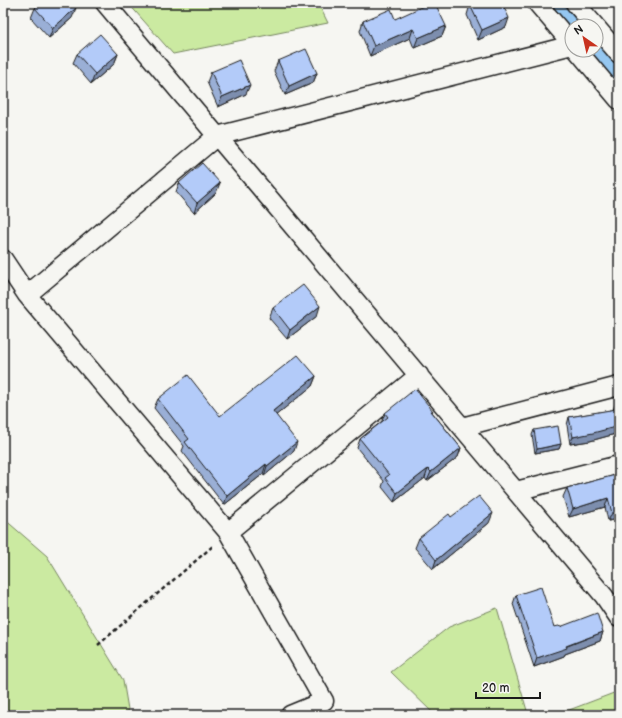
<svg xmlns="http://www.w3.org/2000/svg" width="622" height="718" font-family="'Balsamiq Sans',sans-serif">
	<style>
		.green { fill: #cbeaa1; stroke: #74835e }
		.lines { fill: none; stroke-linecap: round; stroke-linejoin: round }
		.river { stroke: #95c7f1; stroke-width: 38 }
		.street-casing { stroke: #1c1c1c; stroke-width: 21 }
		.path { stroke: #1c1c1c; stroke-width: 2.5; stroke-dasharray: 4 3; stroke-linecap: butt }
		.street { stroke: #f6f6f2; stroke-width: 18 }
		.wall { fill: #9aafd6; stroke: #1c1c1c }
		.shaded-wall { fill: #7d8eae; stroke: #1c1c1c }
		.building { fill: #b3cbf9; stroke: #1c1c1c }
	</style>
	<rect width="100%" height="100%" fill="#f6f6f2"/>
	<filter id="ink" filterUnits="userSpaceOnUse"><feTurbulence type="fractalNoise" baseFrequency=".025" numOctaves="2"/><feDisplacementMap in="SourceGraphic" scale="8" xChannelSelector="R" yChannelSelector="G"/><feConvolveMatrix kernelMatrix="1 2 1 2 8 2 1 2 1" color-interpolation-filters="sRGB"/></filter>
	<g filter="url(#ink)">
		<path class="green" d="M 128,3 L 318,3 L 328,23 L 173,54 Z
			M 3,518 L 47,556 L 123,680 L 129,715 L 3,715 Z
			M 497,608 L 528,714 L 518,715 L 435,715 L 391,672 L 449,627 Z
			M 619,691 L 619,715 L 556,715 Z"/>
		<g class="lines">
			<path class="river" d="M 554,3 L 574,26
				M 594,50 L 619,81"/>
			<g class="street-casing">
				<path id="street" d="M 105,3 L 604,596 L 619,618
					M 537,3 L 572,44
					M 575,3 L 595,26
					M 596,27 L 619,54
					M 577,50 L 619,100
					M 3,259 L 27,295 L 228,532
					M 27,295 L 217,136 L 572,45
					M 462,427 L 619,386
					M 516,491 L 619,465
					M 290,715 L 324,701 L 228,532 L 419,375"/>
			</g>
			<path class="path" d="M 98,645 L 214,545"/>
			<use href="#street" class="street"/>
		</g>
		<path class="wall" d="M 470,5 L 506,27 L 478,40 L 467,15 Z
			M 35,8 L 72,18 L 49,38 L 31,18 Z
			M 395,19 L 446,26 L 442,36 L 414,48 L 410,38 L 370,56 L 360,31 L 363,21 Z
			M 77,54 L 118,54 L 114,64 L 91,84 L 73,63 Z
			M 278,61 L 317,73 L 313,83 L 285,95 L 274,71 Z
			M 211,72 L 246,94 L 218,107 L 207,82 Z
			M 179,183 L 216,193 L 194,213 L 176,192 Z
			M 273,308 L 317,316 L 287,339 L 269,318 Z
			M 316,376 L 312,386 L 276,415 L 294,451 L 264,476 L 263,474 L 224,505 L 182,451 L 184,446 L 154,408 L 158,399 L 220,416 Z
			M 619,404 L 619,433 L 590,441 L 570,444 L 567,425 L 569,417 L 613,410 L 615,405 Z
			M 433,411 L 432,412 L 461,448 L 458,457 L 427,481 L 425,478 L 394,502 L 382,487 L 384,481 L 357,448 L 360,439 L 382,421 L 385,413 Z
			M 534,430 L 561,444 L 559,449 L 535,453 L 532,435 Z
			M 619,474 L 619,519 L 608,521 L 605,507 L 569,517 L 563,497 L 567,488 Z
			M 451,517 L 489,523 L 433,569 L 415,548 L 419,538 Z
			M 516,595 L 554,627 L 603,632 L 600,641 L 565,654 L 564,656 L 534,667 L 513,604 Z"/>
		<path class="shaded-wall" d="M 76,8 L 72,18 L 49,38 L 53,28 Z
			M 509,18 L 506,27 L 478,40 L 482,30 Z
			M 446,26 L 442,36 L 414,48 L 418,38 Z
			M 413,29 L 410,38 L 370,56 L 374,46 Z
			M 118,54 L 114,64 L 91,84 L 95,74 Z
			M 317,73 L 313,83 L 285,95 L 289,86 Z
			M 250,85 L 246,94 L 218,107 L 222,97 Z
			M 220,183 L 216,193 L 194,213 L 197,203 Z
			M 320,306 L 317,316 L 287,339 L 290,330 Z
			M 316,376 L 312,386 L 269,421 L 273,411 Z
			M 619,426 L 619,433 L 590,441 L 570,444 L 573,437 Z
			M 297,442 L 294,451 L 264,476 L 267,466 Z
			M 561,444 L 559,449 L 535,453 L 537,449 Z
			M 461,448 L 458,457 L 427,481 L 431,472 Z
			M 266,464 L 263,474 L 224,505 L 227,496 Z
			M 428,469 L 425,478 L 394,502 L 397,493 Z
			M 608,498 L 605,507 L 569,517 L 573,509 Z
			M 619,511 L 619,519 L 608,521 L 612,513 Z
			M 493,513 L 489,523 L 433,569 L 436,560 Z
			M 603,632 L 600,641 L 565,654 L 564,656 L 534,667 L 537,658 Z"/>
		<path class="building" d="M 40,3 L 71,3 L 76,8 L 53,28 L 35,8 Z
			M 430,3 L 435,3 L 446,26 L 418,38 L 413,29 L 374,46 L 363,21 L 391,9 L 395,19 Z
			M 476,3 L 502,3 L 509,18 L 482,30 L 470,5 Z
			M 100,34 L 118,54 L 95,74 L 77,54 Z
			M 306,49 L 317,73 L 289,86 L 278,61 Z
			M 239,60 L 250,85 L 222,97 L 211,72 Z
			M 202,163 L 220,183 L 197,203 L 179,183 Z
			M 303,285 L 320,306 L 290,330 L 273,308 Z
			M 298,355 L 316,376 L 273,411 L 297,442 L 267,466 L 266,464 L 227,496 L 185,442 L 189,439 L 158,399 L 188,375 L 220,416 Z
			M 415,389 L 433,411 L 431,411 L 461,448 L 431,472 L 428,469 L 397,493 L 385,478 L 389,475 L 360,439 L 388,417 L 385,413 Z
			M 619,404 L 619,426 L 593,433 L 573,437 L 569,417 L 616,409 L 615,405 Z
			M 558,426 L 561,444 L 537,449 L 534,430 Z
			M 619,474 L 619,511 L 612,513 L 608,498 L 573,509 L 567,488 Z
			M 479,496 L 493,513 L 436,560 L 419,538 L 449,514 L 451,517 Z
			M 541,587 L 554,627 L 559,626 L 560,627 L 597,613 L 603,632 L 566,646 L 567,648 L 537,658 L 516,595 Z"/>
	</g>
	<rect width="622" height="718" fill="none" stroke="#f6f6f2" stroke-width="16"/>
	<rect x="8" y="8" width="606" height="702" fill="none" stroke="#1c1c1c" stroke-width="1.5" filter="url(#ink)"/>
	<g transform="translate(584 38) rotate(326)"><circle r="19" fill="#f6f6f2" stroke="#9f9f9c"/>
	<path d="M0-3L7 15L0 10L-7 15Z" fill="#c8321e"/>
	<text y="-6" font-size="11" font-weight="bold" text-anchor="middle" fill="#1c1c1c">N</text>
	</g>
	<path d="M476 692v6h64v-6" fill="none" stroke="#1c1c1c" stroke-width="2"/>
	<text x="482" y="692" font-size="12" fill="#1c1c1c" stroke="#f6f6f2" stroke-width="3" paint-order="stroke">20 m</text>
</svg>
